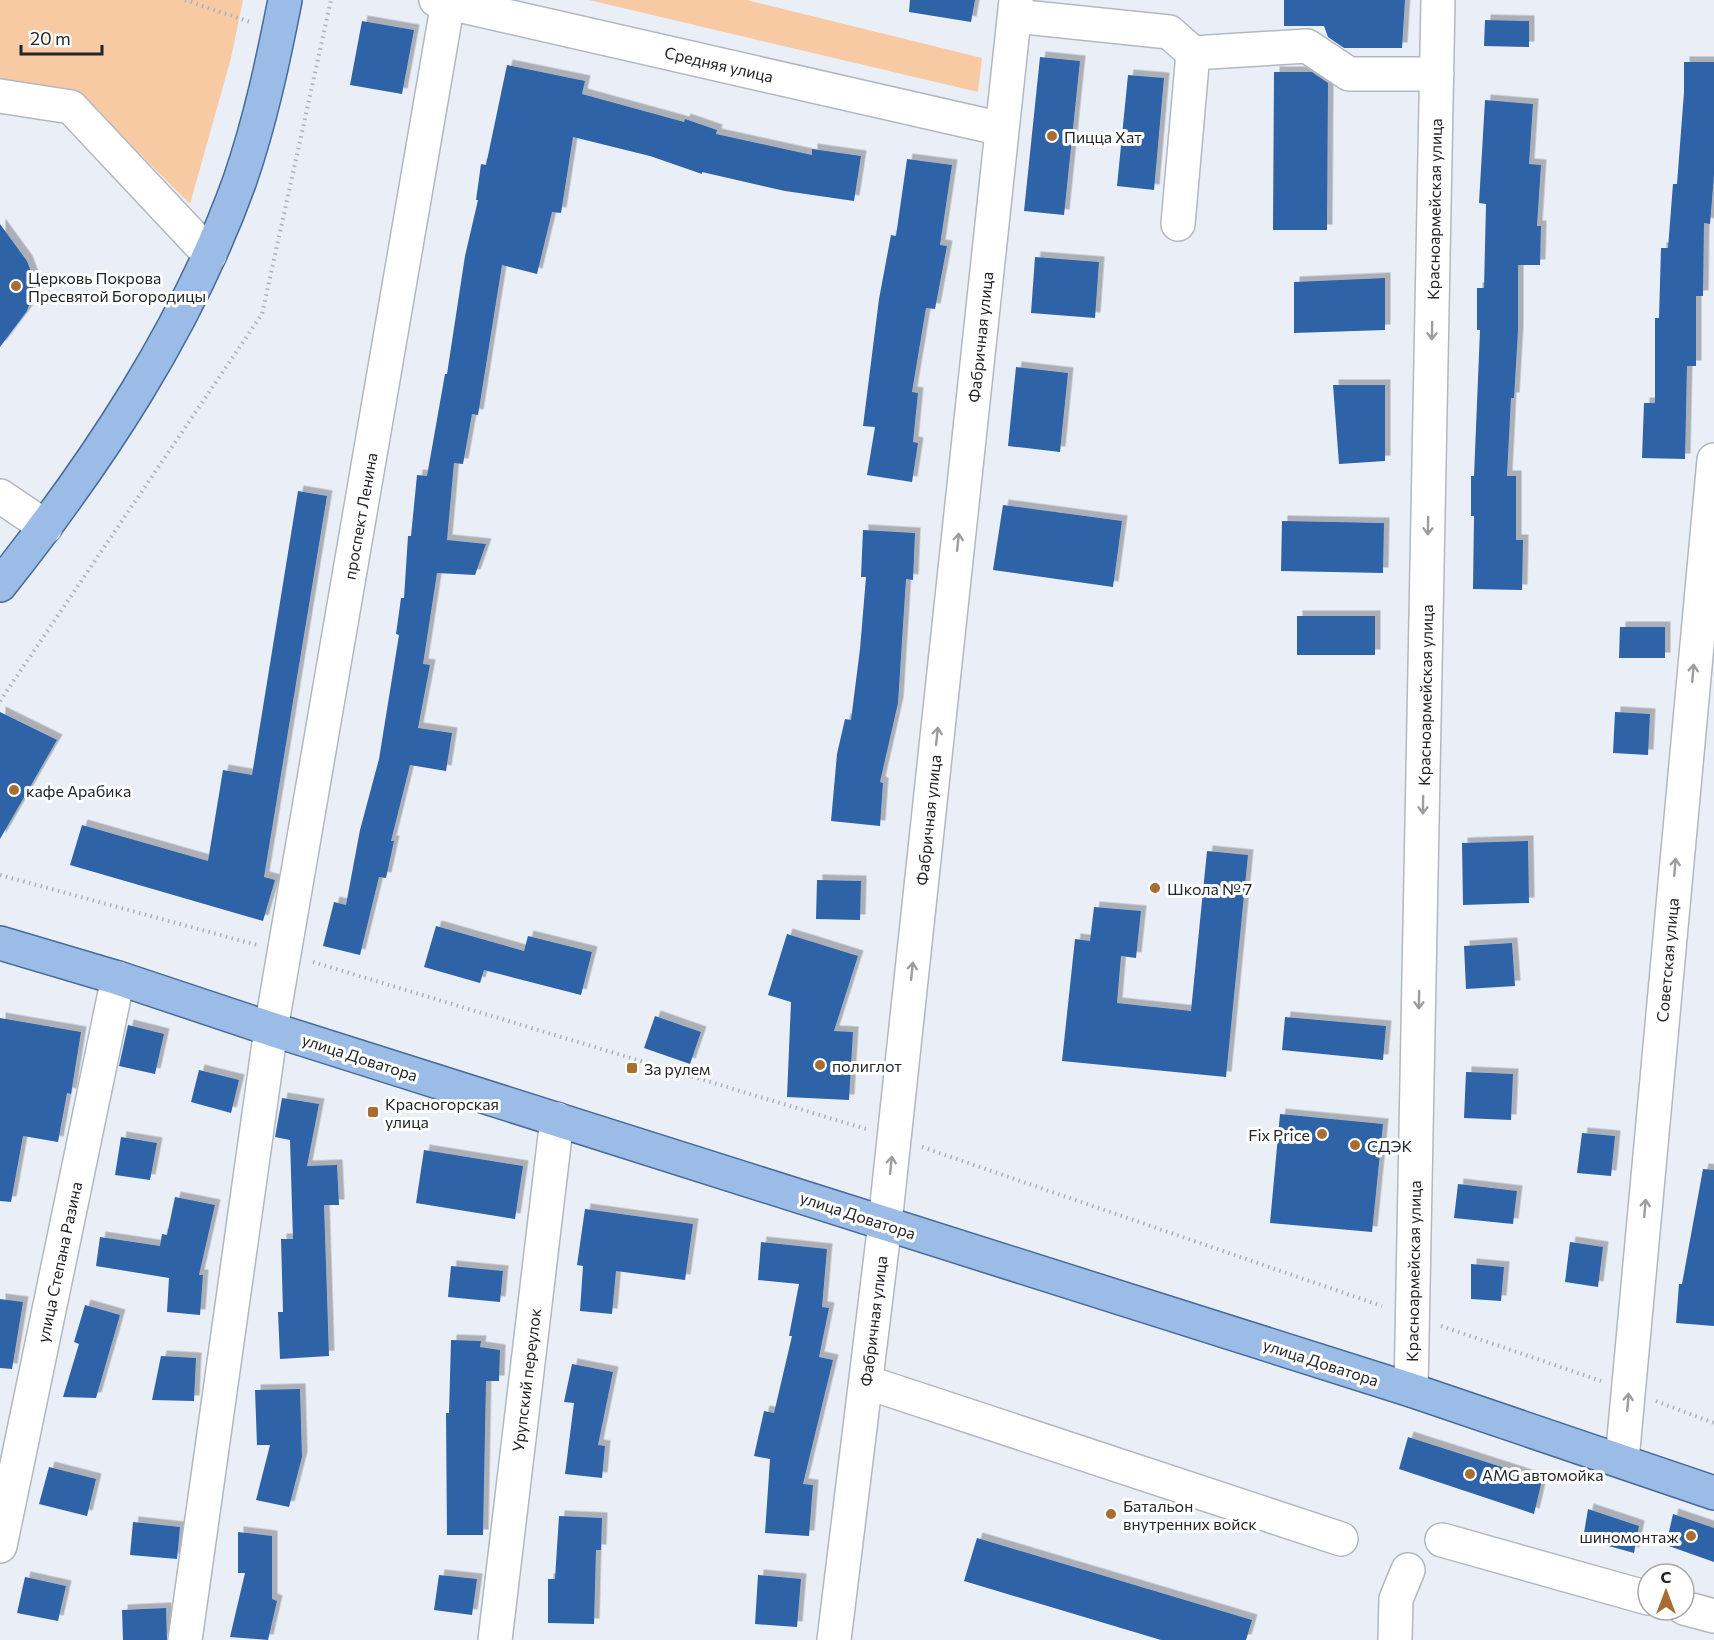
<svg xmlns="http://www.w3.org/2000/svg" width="1714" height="1640" font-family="Commissioner,sans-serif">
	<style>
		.green { fill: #f7caa4 }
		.building { fill: #2e63a8; filter: url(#shadow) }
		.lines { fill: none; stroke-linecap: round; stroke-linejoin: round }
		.minor-casing { stroke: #b2b8bf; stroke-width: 36 }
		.major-casing { stroke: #466a99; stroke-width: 36 }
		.path { stroke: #adb1b7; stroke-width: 4; stroke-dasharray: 1.5 4.5; stroke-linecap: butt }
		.minor { stroke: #fff; stroke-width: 33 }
		.major { stroke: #9bbce6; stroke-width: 33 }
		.oneway { stroke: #9c9d9e }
		.poi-dot { fill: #a96c31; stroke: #fff; stroke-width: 2 }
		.labels { text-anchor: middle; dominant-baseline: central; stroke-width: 6; stroke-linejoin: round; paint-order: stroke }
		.street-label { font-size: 16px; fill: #232528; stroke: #fff }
		.poi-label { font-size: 16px; fill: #232528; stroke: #fff; text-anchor: start }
	</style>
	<defs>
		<filter id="shadow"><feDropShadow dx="5.5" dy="-5.5" stdDeviation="0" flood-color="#0004"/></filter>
	</defs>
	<rect width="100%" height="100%" fill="#eaeff7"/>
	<path class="green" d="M 0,0 L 243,0 L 231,58 L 190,204 L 80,94 L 0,80 Z
		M 589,0 L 747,0 L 982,58 L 978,92 Z"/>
	<path class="building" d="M 910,0 L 975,0 L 971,22 L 909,12 Z
		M 1284,0 L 1405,0 L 1402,48 L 1344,48 L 1328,37 L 1324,26 L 1284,26 Z
		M 1485,20 L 1529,21 L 1529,47 L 1484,46 Z
		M 362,21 L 414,30 L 402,94 L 350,85 Z
		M 1040,57 L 1080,61 L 1064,215 L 1024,211 Z
		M 1684,62 L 1714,62 L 1714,175 L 1710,224 L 1704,223 L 1703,296 L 1696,296 L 1696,366 L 1687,366 L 1685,459 L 1642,458 L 1644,403 L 1655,403 L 1655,318 L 1659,318 L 1661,248 L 1668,248 L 1673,184 L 1677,184 L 1684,92 Z
		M 507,65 L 585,81 L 582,94 L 684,122 L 685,119 L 717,130 L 716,134 L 812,155 L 812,149 L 861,156 L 854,201 L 785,191 L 702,172 L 702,174 L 650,156 L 573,137 L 561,213 L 552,212 L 537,274 L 502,265 L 478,415 L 472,414 L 463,464 L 454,463 L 447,540 L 486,544 L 475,575 L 437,573 L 423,664 L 430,665 L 418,728 L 452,733 L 446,771 L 410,765 L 391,841 L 394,841 L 386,878 L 379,877 L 360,955 L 323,946 L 334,902 L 346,905 L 360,830 L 379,759 L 399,635 L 396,634 L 401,598 L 404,598 L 408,536 L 411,536 L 417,475 L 427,476 L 445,374 L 447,374 L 465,256 L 478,200 L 476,200 L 481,164 L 486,165 Z
		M 1274,72 L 1312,72 L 1328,83 L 1327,230 L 1273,230 Z
		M 1128,75 L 1164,78 L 1154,190 L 1117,186 Z
		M 1485,100 L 1533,104 L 1529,164 L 1541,165 L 1537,226 L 1541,226 L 1540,265 L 1518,265 L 1518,331 L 1514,398 L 1511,398 L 1507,476 L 1516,476 L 1516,540 L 1523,540 L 1522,590 L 1473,589 L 1474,516 L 1471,516 L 1471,476 L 1474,476 L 1480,330 L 1477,330 L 1477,288 L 1484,288 L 1486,204 L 1479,203 Z
		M 907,159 L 952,165 L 940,245 L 947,246 L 935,309 L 926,308 L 912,392 L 918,393 L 913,442 L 918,443 L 912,482 L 867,475 L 875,427 L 863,426 L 879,299 L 891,235 L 896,236 Z
		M 0,224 L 27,261 L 33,277 L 33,294 L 27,311 L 0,347 Z
		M 1035,257 L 1099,262 L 1095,318 L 1031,313 Z
		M 1385,278 L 1385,330 L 1294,333 L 1294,282 Z
		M 1016,367 L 1068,373 L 1060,452 L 1008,446 Z
		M 1333,385 L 1385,385 L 1385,461 L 1339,464 Z
		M 298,491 L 327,496 L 264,877 L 275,880 L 263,921 L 70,865 L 82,825 L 208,861 L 223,770 L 252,775 Z
		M 1003,505 L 1122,521 L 1113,587 L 993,570 Z
		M 1282,521 L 1384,523 L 1383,573 L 1281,571 Z
		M 863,530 L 915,533 L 913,580 L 906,579 L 898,703 L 880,782 L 883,783 L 880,826 L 831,821 L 837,754 L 845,719 L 851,720 L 860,649 L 866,577 L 861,577 Z
		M 1297,616 L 1375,616 L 1375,655 L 1297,655 Z
		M 1620,627 L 1665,627 L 1665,658 L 1619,658 Z
		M 0,712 L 57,740 L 0,839 Z
		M 1615,712 L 1650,714 L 1648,755 L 1613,753 Z
		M 1528,841 L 1529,903 L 1463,905 L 1462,843 Z
		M 1207,851 L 1248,855 L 1226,1077 L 1062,1061 L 1075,939 L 1090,941 L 1094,907 L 1141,911 L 1136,958 L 1121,956 L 1117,1003 L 1191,1011 Z
		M 817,880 L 861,881 L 860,920 L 816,919 Z
		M 436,926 L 524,951 L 528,936 L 592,952 L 581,995 L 484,970 L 480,983 L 424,967 Z
		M 787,934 L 858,956 L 834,1031 L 853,1032 L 849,1100 L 787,1097 L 791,1002 L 768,995 Z
		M 1512,943 L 1515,986 L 1466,989 L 1464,946 Z
		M 655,1016 L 701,1032 L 690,1064 L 644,1048 Z
		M 1285,1017 L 1386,1026 L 1383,1060 L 1282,1050 Z
		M 0,1018 L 81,1032 L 71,1094 L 67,1093 L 58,1142 L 23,1136 L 11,1202 L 0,1201 Z
		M 128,1025 L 164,1034 L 155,1074 L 119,1066 Z
		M 199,1070 L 239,1080 L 231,1113 L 191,1102 Z
		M 1466,1072 L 1513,1074 L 1511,1120 L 1464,1118 Z
		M 282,1098 L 319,1104 L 307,1166 L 337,1165 L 339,1205 L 324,1205 L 329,1356 L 280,1359 L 278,1312 L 283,1312 L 281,1239 L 293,1239 L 290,1140 L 275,1137 Z
		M 1280,1114 L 1383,1124 L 1372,1232 L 1270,1223 Z
		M 1582,1133 L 1615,1136 L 1611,1176 L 1577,1173 Z
		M 121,1137 L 157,1143 L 150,1180 L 115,1175 Z
		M 424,1150 L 523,1166 L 515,1219 L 416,1203 Z
		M 1703,1169 L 1714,1170 L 1714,1326 L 1676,1323 L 1679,1284 L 1682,1284 Z
		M 1458,1184 L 1517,1191 L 1513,1224 L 1454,1218 Z
		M 175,1197 L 215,1205 L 199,1275 L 203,1275 L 200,1315 L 167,1312 L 169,1278 L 96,1266 L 100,1237 L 160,1246 L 162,1234 L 167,1235 Z
		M 585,1209 L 693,1224 L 685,1280 L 616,1271 L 612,1314 L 580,1311 L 583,1266 L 577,1265 Z
		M 761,1242 L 827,1249 L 822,1307 L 829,1308 L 819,1357 L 833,1360 L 803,1484 L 813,1485 L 809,1536 L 765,1533 L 770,1459 L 754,1456 L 764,1411 L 774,1413 L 792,1336 L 789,1336 L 799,1284 L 758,1280 Z
		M 1570,1242 L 1603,1247 L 1598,1287 L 1565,1282 Z
		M 1471,1264 L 1504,1267 L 1501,1301 L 1471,1299 Z
		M 451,1266 L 503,1271 L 500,1302 L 448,1297 Z
		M 0,1299 L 23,1302 L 12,1369 L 0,1368 Z
		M 85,1305 L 120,1315 L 96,1398 L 63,1397 L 79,1344 L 74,1342 Z
		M 451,1340 L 481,1341 L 480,1347 L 500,1350 L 499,1381 L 486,1381 L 483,1535 L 447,1535 L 446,1413 L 449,1413 Z
		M 161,1356 L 196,1358 L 194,1401 L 152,1400 Z
		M 572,1364 L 613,1372 L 598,1445 L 605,1446 L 602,1478 L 565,1474 L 574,1403 L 564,1402 Z
		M 300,1389 L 302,1457 L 289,1507 L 256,1500 L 270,1445 L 257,1445 L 255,1390 Z
		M 1408,1437 L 1542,1480 L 1534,1514 L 1399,1469 Z
		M 49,1467 L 96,1479 L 87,1516 L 39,1504 Z
		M 1588,1509 L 1639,1526 L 1634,1553 L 1583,1539 Z
		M 1673,1514 L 1714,1528 L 1714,1562 L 1666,1545 Z
		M 559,1516 L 602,1518 L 601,1550 L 596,1550 L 594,1624 L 548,1623 L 548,1579 L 555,1579 Z
		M 133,1522 L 180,1527 L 177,1559 L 130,1555 Z
		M 238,1532 L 272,1536 L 272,1599 L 277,1601 L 268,1640 L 230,1637 L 245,1573 L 238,1573 Z
		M 977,1538 L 1252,1620 L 1246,1640 L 1161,1640 L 964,1581 Z
		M 439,1575 L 477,1579 L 472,1615 L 434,1610 Z
		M 758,1575 L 801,1579 L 797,1627 L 755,1624 Z
		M 25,1577 L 66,1586 L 58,1621 L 17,1613 Z
		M 166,1608 L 167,1640 L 123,1640 L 122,1610 Z"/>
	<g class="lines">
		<g class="minor-casing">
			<path id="minor" d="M 436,0 L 1002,129
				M 1015,16 L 1169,32 L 1193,53 L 1307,46 L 1349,74 L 1437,74
				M 0,96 L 71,107 L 210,255
				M 1178,224 L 1193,53
				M 0,496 L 46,527
				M 866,1382 L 1341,1539
				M 1411,1390 L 1438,0
				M 1622,1460 L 1714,460
				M 1442,1540 L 1648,1598
				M 0,1546 L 118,978
				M 1684,1608 L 1714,1616
				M 185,1640 L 271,1029 L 448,2
				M 495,1640 L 557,1119
				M 834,1640 L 885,1223 L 1016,0
				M 1395,1640 L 1396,1599 L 1408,1570"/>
		</g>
		<g class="major-casing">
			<path id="major" d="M 0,585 C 97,463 187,328 240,180 C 260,122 273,61 285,0
				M 0,943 L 118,978 L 271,1029 L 1411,1390 L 1714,1493"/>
		</g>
		<path class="path" d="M 185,0 L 250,22
			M 0,701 L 262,314 L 331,0
			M 0,875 L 257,945
			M 313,962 L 866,1129
			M 922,1147 L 1382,1306
			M 1441,1326 L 1601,1381
			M 1656,1401 L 1714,1423"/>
		<use href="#minor" class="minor"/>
		<use href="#major" class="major"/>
	</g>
	<defs><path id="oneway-shaft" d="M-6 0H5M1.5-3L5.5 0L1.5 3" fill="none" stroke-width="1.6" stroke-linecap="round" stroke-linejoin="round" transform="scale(1.5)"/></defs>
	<g class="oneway">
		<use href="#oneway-shaft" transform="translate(1432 331) rotate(91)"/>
		<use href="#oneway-shaft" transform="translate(1428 526) rotate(91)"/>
		<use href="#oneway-shaft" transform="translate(958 542) rotate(-84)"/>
		<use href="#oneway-shaft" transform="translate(1693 673) rotate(-85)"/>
		<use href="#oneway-shaft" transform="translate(937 736) rotate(-84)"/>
		<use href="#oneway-shaft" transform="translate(1423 805) rotate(91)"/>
		<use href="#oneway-shaft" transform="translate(1675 867) rotate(-85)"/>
		<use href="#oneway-shaft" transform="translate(912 971) rotate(-84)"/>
		<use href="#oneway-shaft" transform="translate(1419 1000) rotate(91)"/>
		<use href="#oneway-shaft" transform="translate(891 1165) rotate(-84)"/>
		<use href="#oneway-shaft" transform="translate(1645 1208) rotate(-85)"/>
		<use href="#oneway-shaft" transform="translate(1628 1402) rotate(-85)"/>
	</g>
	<g class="poi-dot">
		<circle cx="1052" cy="136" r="6"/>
		<circle cx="16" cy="286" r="6"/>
		<circle cx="14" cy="790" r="6"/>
		<circle cx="1155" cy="888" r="6"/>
		<circle cx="820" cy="1065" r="6"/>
		<rect x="626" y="1062" width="12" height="12" rx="3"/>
		<rect x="367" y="1106" width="12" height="12" rx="3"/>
		<circle cx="1322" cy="1134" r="6"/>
		<circle cx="1355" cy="1145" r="6"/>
		<circle cx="1470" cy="1474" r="6"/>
		<circle cx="1111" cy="1514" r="6"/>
		<circle cx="1691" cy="1536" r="6"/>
	</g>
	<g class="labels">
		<g class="street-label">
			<text transform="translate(719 64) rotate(13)">Средняя улица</text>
			<text transform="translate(1434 209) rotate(-89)">Красноармейская улица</text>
			<text transform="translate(980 337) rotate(-84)">Фабричная улица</text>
			<text transform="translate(360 516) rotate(-80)">проспект Ленина</text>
			<text transform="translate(1425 695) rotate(-89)">Красноармейская улица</text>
			<text transform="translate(928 820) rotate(-84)">Фабричная улица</text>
			<text transform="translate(1667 960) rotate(-85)">Советская улица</text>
			<text transform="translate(360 1057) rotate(18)">улица Доватора</text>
			<text transform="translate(858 1215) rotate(18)">улица Доватора</text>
			<text transform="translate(59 1262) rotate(-78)">улица Степана Разина</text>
			<text transform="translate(1413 1271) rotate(-89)">Красноармейская улица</text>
			<text transform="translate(873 1321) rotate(-83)">Фабричная улица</text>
			<text transform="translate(1321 1362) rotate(18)">улица Доватора</text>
			<text transform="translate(526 1380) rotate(-83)">Урупский переулок</text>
		</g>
		<g class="poi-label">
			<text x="1064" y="136">Пицца Хат</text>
			<text x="28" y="277">Церковь Покрова<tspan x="28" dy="18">Пресвятой Богородицы</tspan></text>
			<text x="26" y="790">кафе Арабика</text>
			<text x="1167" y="888">Школа № 7</text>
			<text x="832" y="1065">полиглот</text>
			<text x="644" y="1068">За рулем</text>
			<text x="385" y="1103">Красногорская<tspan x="385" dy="18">улица</tspan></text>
			<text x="1310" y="1134" text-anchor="end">Fix Price</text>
			<text x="1367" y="1145">СДЭК</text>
			<text x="1482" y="1474">AMG автомойка</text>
			<text x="1123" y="1505">Батальон<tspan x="1123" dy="18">внутренних войск</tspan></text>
			<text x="1679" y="1536" text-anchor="end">шиномонтаж</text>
		</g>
	</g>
	<g transform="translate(1666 1592)"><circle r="28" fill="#ffffff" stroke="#a7a8a9" stroke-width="1.5"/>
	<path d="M0-4.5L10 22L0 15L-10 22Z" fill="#a96c31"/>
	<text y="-9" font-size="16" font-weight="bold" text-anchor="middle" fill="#232528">С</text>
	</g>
	<path d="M21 45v9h81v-9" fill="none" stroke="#232528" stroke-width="3"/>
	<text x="30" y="45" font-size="18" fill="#232528" stroke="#ffffff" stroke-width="4.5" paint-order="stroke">20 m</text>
</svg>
